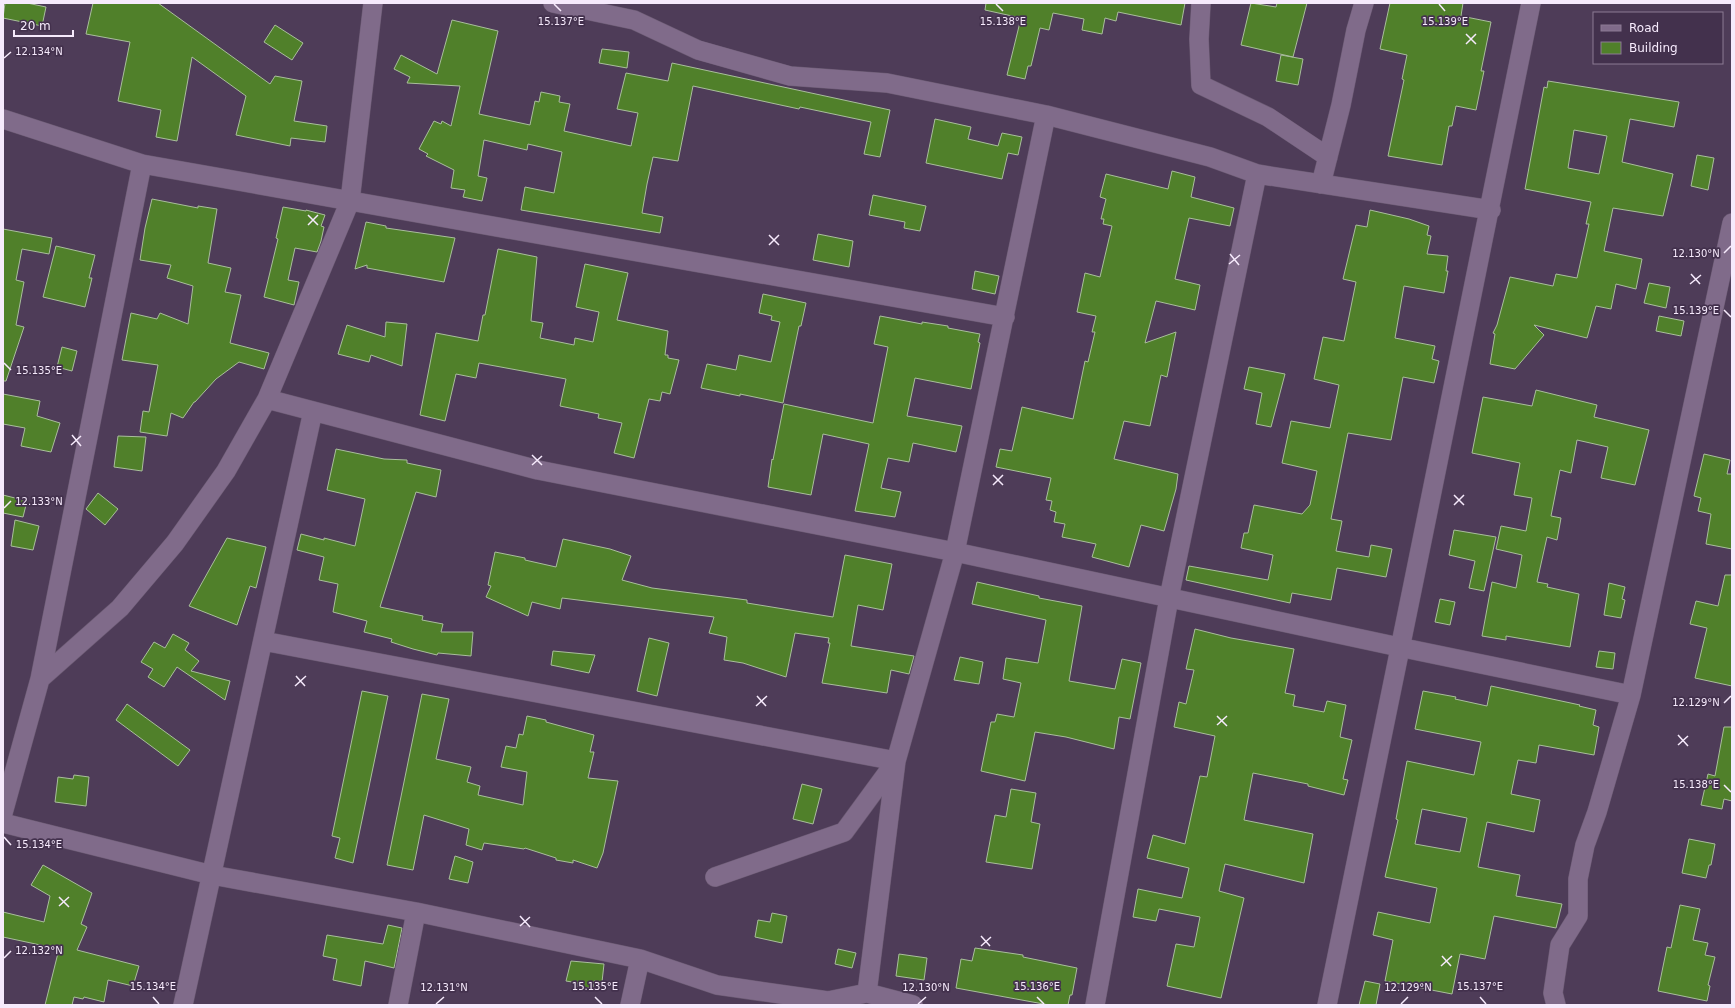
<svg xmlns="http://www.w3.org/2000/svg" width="1735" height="1008" font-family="'DejaVu Sans',sans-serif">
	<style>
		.building { fill: #50802a; stroke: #a9be9c; fill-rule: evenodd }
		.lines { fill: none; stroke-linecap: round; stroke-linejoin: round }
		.street-casing { stroke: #6a5a72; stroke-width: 20 }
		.street { stroke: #806b8a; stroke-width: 19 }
		.ticks { fill: none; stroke: #f6eafc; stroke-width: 1.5 }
		.ticks-label { font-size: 10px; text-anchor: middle; fill: #f6eafc; stroke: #43314d; stroke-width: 3.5; stroke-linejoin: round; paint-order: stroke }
	</style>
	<rect width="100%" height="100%" fill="#4e3c58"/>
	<path class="building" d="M 5,3 L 27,3 L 46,7 L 42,26 L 3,18 Z
		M 93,3 L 158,3 L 270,84 L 275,76 L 302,81 L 294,121 L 327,126 L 325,142 L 291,138 L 290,146 L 236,135 L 246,96 L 192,57 L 177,141 L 156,137 L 161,110 L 118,101 L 130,42 L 86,34 Z
		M 986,3 L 1185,3 L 1181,25 L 1118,12 L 1116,21 L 1105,18 L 1102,34 L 1082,30 L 1084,19 L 1053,13 L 1049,30 L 1040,28 L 1031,66 L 1028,66 L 1025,79 L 1007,75 L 1021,18 L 985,10 Z
		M 1251,3 L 1276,7 L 1277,3 L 1307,3 L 1293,57 L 1241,45 Z
		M 1390,3 L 1463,3 L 1461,16 L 1491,22 L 1481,71 L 1484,71 L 1476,110 L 1456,106 L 1452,126 L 1449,126 L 1442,165 L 1388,156 L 1404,80 L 1402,79 L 1407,55 L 1380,49 Z
		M 452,20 L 498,31 L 479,114 L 530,125 L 535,101 L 539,102 L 541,92 L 560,96 L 559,102 L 570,104 L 564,131 L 631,146 L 638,113 L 617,109 L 626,73 L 668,81 L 672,63 L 890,110 L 880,157 L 864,154 L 871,122 L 800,107 L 799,109 L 693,86 L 678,161 L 653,157 L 647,184 L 642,213 L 663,217 L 660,233 L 521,210 L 525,187 L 554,193 L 562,152 L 528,144 L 527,150 L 484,140 L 478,176 L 487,178 L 482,201 L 463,197 L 465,190 L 451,188 L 454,170 L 426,156 L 428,154 L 419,149 L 434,121 L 441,124 L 442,121 L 451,126 L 460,86 L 407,83 L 410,77 L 394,69 L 401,55 L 437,74 Z
		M 275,25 L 303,43 L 292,60 L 264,42 Z
		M 602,49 L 629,52 L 627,68 L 599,63 Z
		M 1281,55 L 1303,59 L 1298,85 L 1276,81 Z
		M 1548,81 L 1679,102 L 1674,127 L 1630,119 L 1622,162 L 1673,174 L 1663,216 L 1613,208 L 1604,251 L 1642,259 L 1636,289 L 1616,284 L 1611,309 L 1596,306 L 1587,338 L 1534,325 L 1544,335 L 1515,369 L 1490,364 L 1495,334 L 1493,333 L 1497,325 L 1510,277 L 1553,286 L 1556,274 L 1577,278 L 1589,224 L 1586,224 L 1591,202 L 1525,189 L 1544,87 L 1547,88 ZM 1574,130 L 1607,136 L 1599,174 L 1568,168 Z
		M 935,119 L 971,127 L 968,139 L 998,146 L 1002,133 L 1022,137 L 1018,155 L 1008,153 L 1002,179 L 926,163 Z
		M 1697,155 L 1714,158 L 1708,190 L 1691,186 Z
		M 1172,171 L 1195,177 L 1191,197 L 1234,208 L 1230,226 L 1189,218 L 1175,279 L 1200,285 L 1195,310 L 1156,301 L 1145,343 L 1176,332 L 1167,377 L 1161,375 L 1150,426 L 1124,421 L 1114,459 L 1178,474 L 1176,489 L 1164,531 L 1141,525 L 1129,567 L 1092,557 L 1096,544 L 1062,537 L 1065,524 L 1054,522 L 1056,512 L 1050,510 L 1052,501 L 1046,500 L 1051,478 L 996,467 L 1000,449 L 1012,451 L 1022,407 L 1073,419 L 1085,361 L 1088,362 L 1095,332 L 1092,332 L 1096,316 L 1077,312 L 1085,273 L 1100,277 L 1112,226 L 1103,224 L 1104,219 L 1101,219 L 1106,199 L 1100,197 L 1106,174 L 1168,189 Z
		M 873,195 L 926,206 L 920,231 L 904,228 L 905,222 L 869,215 Z
		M 152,199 L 198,208 L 198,206 L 217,209 L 208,263 L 231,268 L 225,292 L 241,295 L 230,343 L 269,353 L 264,369 L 239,362 L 216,379 L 195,402 L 194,402 L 183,418 L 171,413 L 167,436 L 140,432 L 143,411 L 149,412 L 158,365 L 122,360 L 131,313 L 157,319 L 160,313 L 188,324 L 193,286 L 167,278 L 171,265 L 140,260 L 145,228 Z
		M 283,207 L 306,211 L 306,210 L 325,215 L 321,226 L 324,227 L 321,241 L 317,252 L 295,248 L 288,280 L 299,282 L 294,305 L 264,297 L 278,239 L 276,238 Z
		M 1370,210 L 1409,219 L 1429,226 L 1427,235 L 1431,236 L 1427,254 L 1448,256 L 1446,271 L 1448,271 L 1444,293 L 1404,286 L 1395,338 L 1435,346 L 1432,359 L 1439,361 L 1434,383 L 1403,377 L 1391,440 L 1348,433 L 1331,519 L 1342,521 L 1336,551 L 1369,557 L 1371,545 L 1392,549 L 1386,577 L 1337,568 L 1331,600 L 1292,593 L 1290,603 L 1186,580 L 1189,566 L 1268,580 L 1273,555 L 1241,548 L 1244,533 L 1248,533 L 1254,505 L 1302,514 L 1310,505 L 1317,471 L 1282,463 L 1291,421 L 1330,428 L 1339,385 L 1314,379 L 1323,337 L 1344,341 L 1356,282 L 1343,279 L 1356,225 L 1367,227 Z
		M 366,222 L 386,226 L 386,228 L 455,238 L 444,282 L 367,268 L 367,265 L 355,269 Z
		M 3,229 L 52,238 L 49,254 L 22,249 L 16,280 L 24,282 L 16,325 L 24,327 L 6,381 L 3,381 Z
		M 818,234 L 853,241 L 849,267 L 813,260 Z
		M 56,246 L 95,255 L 89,278 L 92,278 L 85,307 L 43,297 Z
		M 498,249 L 537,257 L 531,321 L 543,323 L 540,338 L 574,345 L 575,338 L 593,342 L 599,312 L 576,307 L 585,264 L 628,273 L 617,320 L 668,331 L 665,355 L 668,355 L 668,358 L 679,360 L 670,394 L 662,392 L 660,401 L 649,399 L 634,458 L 614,453 L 622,423 L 598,418 L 599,414 L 560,406 L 566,379 L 479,363 L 476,378 L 456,374 L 445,421 L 420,415 L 436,333 L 478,341 L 483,315 L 485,315 Z
		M 975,271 L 999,276 L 995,294 L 972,289 Z
		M 1649,283 L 1670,287 L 1666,308 L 1644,303 Z
		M 763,294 L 806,303 L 801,326 L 799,326 L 783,403 L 740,394 L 740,396 L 701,388 L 707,364 L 736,370 L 739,355 L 771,362 L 780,322 L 771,320 L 772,316 L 759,313 Z
		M 880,316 L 922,324 L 922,322 L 948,326 L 948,328 L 980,334 L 978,342 L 980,343 L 971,389 L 915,378 L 907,416 L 962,426 L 956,452 L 913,443 L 909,462 L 888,458 L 881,488 L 901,492 L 895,517 L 855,511 L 869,444 L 823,434 L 811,495 L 768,487 L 772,459 L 773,460 L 784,404 L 873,423 L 888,347 L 874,344 Z
		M 1659,316 L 1684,321 L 1681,336 L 1656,331 Z
		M 386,322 L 407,324 L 402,366 L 371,355 L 369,362 L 338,354 L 347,325 L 385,337 Z
		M 62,347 L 77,351 L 72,371 L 57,367 Z
		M 1249,367 L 1285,374 L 1271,427 L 1256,424 L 1262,393 L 1244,389 Z
		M 1536,390 L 1597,405 L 1594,417 L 1649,430 L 1635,485 L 1601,478 L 1608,447 L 1577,440 L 1571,473 L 1560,470 L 1551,516 L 1561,518 L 1557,540 L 1547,537 L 1537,582 L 1548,584 L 1547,587 L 1579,594 L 1570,647 L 1506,636 L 1506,640 L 1482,636 L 1492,582 L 1516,588 L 1522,555 L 1496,549 L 1501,526 L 1526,531 L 1532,498 L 1514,495 L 1520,463 L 1472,453 L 1483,397 L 1532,406 Z
		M 3,394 L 40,401 L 37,416 L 60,423 L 51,452 L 21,446 L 25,428 L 3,424 Z
		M 118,436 L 146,437 L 142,471 L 114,467 Z
		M 336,449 L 384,459 L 407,460 L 407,463 L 441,470 L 436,497 L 416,492 L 380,607 L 423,616 L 422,620 L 443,624 L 441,632 L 473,632 L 471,656 L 438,653 L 437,655 L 413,649 L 391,642 L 392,639 L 364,632 L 367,621 L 333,612 L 338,584 L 319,580 L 324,557 L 297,550 L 301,534 L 324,540 L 324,538 L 355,546 L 365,499 L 327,490 Z
		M 1704,454 L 1730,460 L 1727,474 L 1732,474 L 1732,549 L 1706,544 L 1711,514 L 1698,511 L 1701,498 L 1694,496 Z
		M 98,493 L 118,509 L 105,525 L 86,509 Z
		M 3,495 L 27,501 L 23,517 L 3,513 Z
		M 15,520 L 39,526 L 33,550 L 11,546 Z
		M 1454,530 L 1496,537 L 1484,591 L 1469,588 L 1475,561 L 1449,555 Z
		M 227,538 L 266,547 L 256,588 L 250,586 L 237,625 L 189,606 Z
		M 563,539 L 610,549 L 631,556 L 622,580 L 652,588 L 747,600 L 747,603 L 833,617 L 845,555 L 892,564 L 883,610 L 858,605 L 851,646 L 914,656 L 909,674 L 891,670 L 887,693 L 822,683 L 830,643 L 828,643 L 829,638 L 795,633 L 786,677 L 743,663 L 724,660 L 727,637 L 709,633 L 714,617 L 562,598 L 560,609 L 532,602 L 528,616 L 486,597 L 491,586 L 488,585 L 495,552 L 525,558 L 525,560 L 556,567 Z
		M 1725,575 L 1732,575 L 1732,686 L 1695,678 L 1707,628 L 1690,624 L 1696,601 L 1718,606 Z
		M 977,582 L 1039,596 L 1039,598 L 1082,606 L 1069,681 L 1115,689 L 1122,659 L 1141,663 L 1130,719 L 1119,717 L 1114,749 L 1066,737 L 1035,732 L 1025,781 L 981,771 L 991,722 L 995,722 L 997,714 L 1014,717 L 1021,683 L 1003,679 L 1006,658 L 1038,663 L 1046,620 L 972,604 Z
		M 1609,583 L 1625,587 L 1622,599 L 1625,600 L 1621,618 L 1604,615 Z
		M 1440,599 L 1455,602 L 1450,625 L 1435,622 Z
		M 1195,629 L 1231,638 L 1294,649 L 1285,693 L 1295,695 L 1293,706 L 1324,712 L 1327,701 L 1346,705 L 1340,737 L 1352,740 L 1343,779 L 1348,780 L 1344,795 L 1308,786 L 1308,784 L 1253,773 L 1244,820 L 1313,834 L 1304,883 L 1225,864 L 1219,891 L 1244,898 L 1221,998 L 1167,986 L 1176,944 L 1194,947 L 1200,917 L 1159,909 L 1156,921 L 1133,917 L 1138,889 L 1182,898 L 1189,868 L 1147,858 L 1153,835 L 1185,844 L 1200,776 L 1207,777 L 1215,736 L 1174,727 L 1179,702 L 1186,704 L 1194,670 L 1186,669 Z
		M 173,634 L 189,643 L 185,650 L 199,661 L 191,671 L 230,681 L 225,700 L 177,667 L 164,687 L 148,677 L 153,669 L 141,662 L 154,642 L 165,648 Z
		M 649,638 L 669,643 L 657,696 L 637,691 Z
		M 553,651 L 595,655 L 589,673 L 551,665 Z
		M 1599,651 L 1615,653 L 1613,669 L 1596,667 Z
		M 960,657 L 983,662 L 979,684 L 954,680 Z
		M 1491,686 L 1580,705 L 1579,706 L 1596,710 L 1593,725 L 1599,727 L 1594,755 L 1539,745 L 1536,763 L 1518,760 L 1511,794 L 1540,800 L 1534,832 L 1487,822 L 1478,867 L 1520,875 L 1516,896 L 1562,904 L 1556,928 L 1494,916 L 1485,959 L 1460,954 L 1452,994 L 1385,981 L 1393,940 L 1373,935 L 1378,912 L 1430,923 L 1437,888 L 1385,877 L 1398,820 L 1396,819 L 1407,761 L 1474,775 L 1481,742 L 1415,729 L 1423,691 L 1456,697 L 1455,699 L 1487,706 ZM 1422,809 L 1467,818 L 1460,852 L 1415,844 Z
		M 362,691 L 388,696 L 353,863 L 335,858 L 340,838 L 332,836 Z
		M 422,694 L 449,699 L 436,759 L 471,767 L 467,782 L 480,786 L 478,795 L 523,805 L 527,772 L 501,767 L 506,746 L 516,748 L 519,734 L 523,735 L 527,716 L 546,720 L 546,722 L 594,735 L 590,752 L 594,752 L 588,778 L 618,781 L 603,853 L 597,868 L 573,860 L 573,863 L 556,860 L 556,858 L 525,848 L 524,849 L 484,843 L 482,850 L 466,845 L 469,829 L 424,815 L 413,870 L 387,865 Z
		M 127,704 L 190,750 L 178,766 L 116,720 Z
		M 1724,727 L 1732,727 L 1732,801 L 1724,799 L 1722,809 L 1701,805 L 1708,774 L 1715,776 Z
		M 74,775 L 89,777 L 86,806 L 55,802 L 58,777 L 73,779 Z
		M 802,784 L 822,789 L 813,824 L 793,819 Z
		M 1011,789 L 1036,793 L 1031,822 L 1040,824 L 1032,869 L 986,862 L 995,815 L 1006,817 Z
		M 1689,839 L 1715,844 L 1711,865 L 1709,865 L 1706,878 L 1682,873 Z
		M 455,856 L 473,862 L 468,883 L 449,879 Z
		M 43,865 L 92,893 L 81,924 L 87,927 L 77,950 L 139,966 L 133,986 L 108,980 L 104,1002 L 84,997 L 83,999 L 74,997 L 72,1005 L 45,1005 L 59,949 L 3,937 L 3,912 L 44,922 L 50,896 L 31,885 Z
		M 1680,905 L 1700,909 L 1693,940 L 1708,943 L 1705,955 L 1715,957 L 1708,985 L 1710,986 L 1707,1001 L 1658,991 L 1667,947 L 1671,948 Z
		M 772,913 L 787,916 L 782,943 L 755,937 L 758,920 L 770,922 Z
		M 388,925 L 402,928 L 394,968 L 365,961 L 361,986 L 333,980 L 337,959 L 323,956 L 327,935 L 383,944 Z
		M 975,948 L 1023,955 L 1023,957 L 1077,968 L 1072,995 L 1070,995 L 1068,1005 L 1049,1005 L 956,988 L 961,959 L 972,961 Z
		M 838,949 L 856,953 L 852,968 L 835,964 Z
		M 899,954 L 927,958 L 924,980 L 896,976 Z
		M 571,961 L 604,964 L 602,982 L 594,981 L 593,988 L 578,987 L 578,983 L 566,981 Z
		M 1365,981 L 1380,984 L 1376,1005 L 1359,1005 Z"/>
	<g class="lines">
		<g class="street-casing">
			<path id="street" d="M 553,3 L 634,20 L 698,50 L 790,76 L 887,83 L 1046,115 L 1210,157 L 1257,174 L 1491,210
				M 1201,3 L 1199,39 L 1201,85 L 1268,117 L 1328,157
				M 3,119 L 142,164 L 1005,317
				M 1321,184 L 1341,105 L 1356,30 L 1364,3
				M 267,399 L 538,470 L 955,552 L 1399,647 L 1631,695
				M 263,641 L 896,761 L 844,832 L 715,877
				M 40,679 L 120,608 L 175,543 L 226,471 L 267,399 L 350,201 L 373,3
				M 3,813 L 40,679 L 142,164
				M 3,823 L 212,875 L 416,912 L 640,959 L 717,985 L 828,1001 L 867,993 L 913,1005
				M 867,993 L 896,761 L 955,552 L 1046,115
				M 183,1005 L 313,411
				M 398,1005 L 416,912
				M 630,1005 L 640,959
				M 1095,1005 L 1169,598 L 1257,174
				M 1327,1005 C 1394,671 1466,337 1531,3
				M 1556,1005 L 1553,993 L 1560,945 L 1578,916 L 1578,879 L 1585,845 L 1597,812 L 1631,695 L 1732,223"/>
		</g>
		<use href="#street" class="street"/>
	</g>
	<path class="ticks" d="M 554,4 L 561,11M 996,4 L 1003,11M 1439,4 L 1445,11M 1466,34 L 1476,44M 1466,44 L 1476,34M 4,58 L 11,52M 308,215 L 318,225M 308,225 L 318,215M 769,235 L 779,245M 769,245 L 779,235M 1724,253 L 1731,246M 1230,254 L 1239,265M 1229,264 L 1240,255M 1691,274 L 1700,284M 1690,284 L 1701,275M 1724,310 L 1731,317M 4,363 L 11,370M 72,435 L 81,446M 71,445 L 81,436M 532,455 L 542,465M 532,465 L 542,456M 993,475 L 1003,485M 993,485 L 1003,475M 1454,495 L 1464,505M 1454,505 L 1464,495M 4,508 L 11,501M 296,676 L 305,686M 295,686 L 306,676M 757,696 L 766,706M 1724,703 L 1731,696M 756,706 L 767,696M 1217,716 L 1227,726M 1217,725 L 1227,716M 1678,735 L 1688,746M 1678,745 L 1688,736M 1724,785 L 1731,792M 4,837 L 11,845M 59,897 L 69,907M 59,906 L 69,897M 520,916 L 530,927M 520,926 L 530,917M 981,936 L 990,946M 981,946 L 991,937M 1442,956 L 1451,966M 4,958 L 11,951M 1441,966 L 1452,956M 153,997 L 159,1004M 595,997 L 602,1004M 1037,997 L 1044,1004M 1480,997 L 1486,1004M 436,1004 L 444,997M 918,1004 L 926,997M 1401,1004 L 1408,997"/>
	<g class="ticks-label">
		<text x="561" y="25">15.137°E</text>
		<text x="1003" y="25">15.138°E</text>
		<text x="1445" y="25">15.139°E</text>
		<text x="39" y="55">12.134°N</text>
		<text x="1696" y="257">12.130°N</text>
		<text x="1696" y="314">15.139°E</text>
		<text x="39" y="374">15.135°E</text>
		<text x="39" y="505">12.133°N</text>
		<text x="1696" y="706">12.129°N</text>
		<text x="1696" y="788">15.138°E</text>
		<text x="39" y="848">15.134°E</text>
		<text x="39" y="954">12.132°N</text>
		<text x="153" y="990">15.134°E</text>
		<text x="595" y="990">15.135°E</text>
		<text x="1037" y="990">15.136°E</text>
		<text x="1480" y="990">15.137°E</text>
		<text x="444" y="991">12.131°N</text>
		<text x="926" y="991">12.130°N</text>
		<text x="1408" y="991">12.129°N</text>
	</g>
	<rect width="1735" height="1008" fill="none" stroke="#f6eafc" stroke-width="8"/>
	<rect x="1593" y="12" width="130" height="52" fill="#43314d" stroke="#8b7b93"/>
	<rect x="1601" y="25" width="20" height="6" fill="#806b8a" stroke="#8b7b93"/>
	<text x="1629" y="32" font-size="12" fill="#f6eafc">Road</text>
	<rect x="1601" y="42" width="20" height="12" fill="#50802a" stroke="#8b7b93"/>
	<text x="1629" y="52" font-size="12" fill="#f6eafc">Building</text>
	<path d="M14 30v6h59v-6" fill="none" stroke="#f6eafc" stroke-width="2"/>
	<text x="20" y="30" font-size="12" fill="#f6eafc" stroke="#43314d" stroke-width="3" paint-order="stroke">20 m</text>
</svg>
